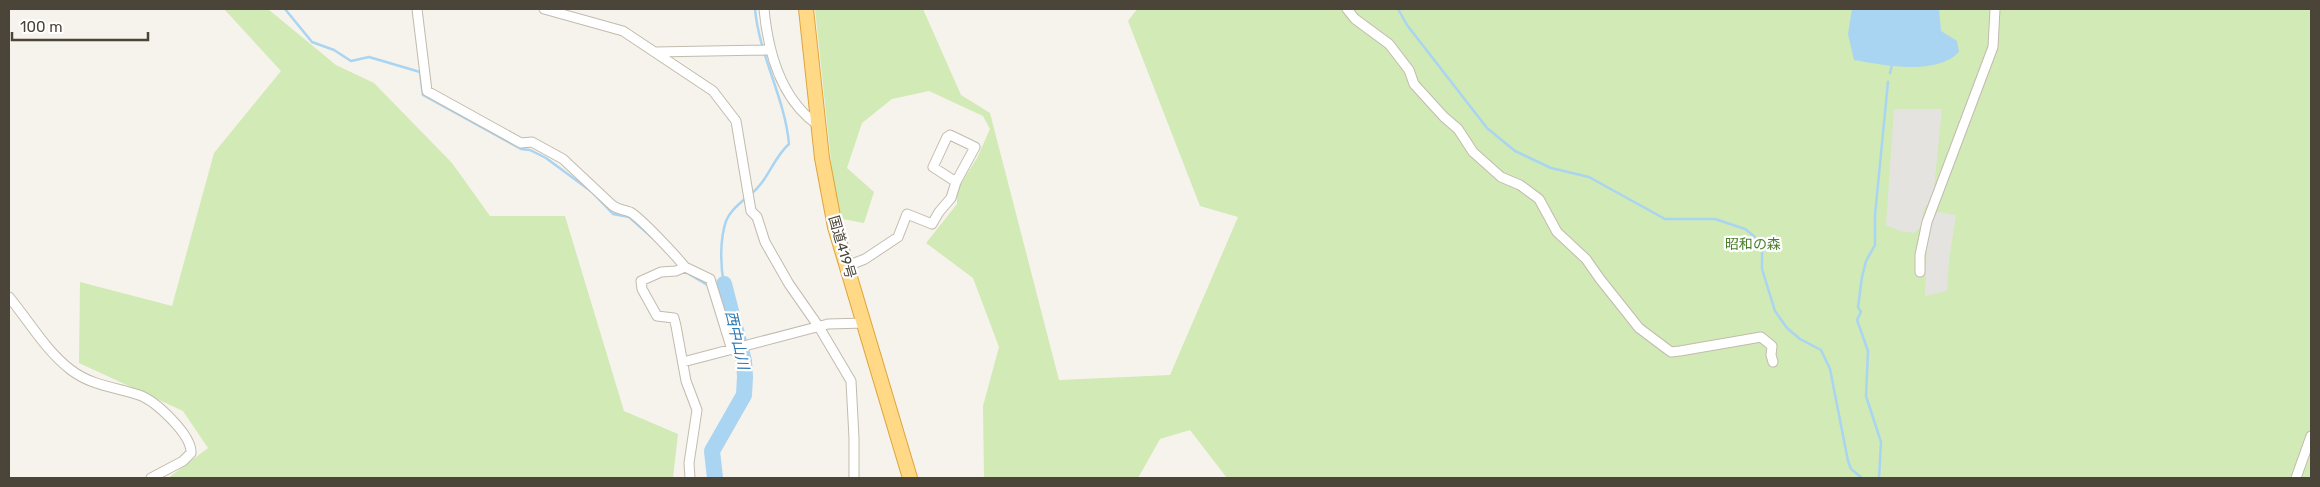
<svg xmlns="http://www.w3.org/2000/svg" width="2320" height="487" font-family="Rubik,'Noto Sans JP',sans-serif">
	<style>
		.green { fill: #d2eab5 }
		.parking { fill: #e5e3e0 }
		.water { fill: #a9d4f2 }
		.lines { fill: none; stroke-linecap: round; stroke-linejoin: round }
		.stream { stroke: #a9d4f2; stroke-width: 2.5 }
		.river { stroke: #a9d4f2; stroke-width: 16 }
		.minor-casing { stroke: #c2bbae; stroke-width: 11 }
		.trunk-casing { stroke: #e0a43c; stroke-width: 16 }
		.minor { stroke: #fff; stroke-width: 9 }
		.trunk { stroke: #ffd985; stroke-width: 14 }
		.labels { text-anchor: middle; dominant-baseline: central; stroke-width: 4.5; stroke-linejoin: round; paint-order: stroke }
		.park-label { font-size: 14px; fill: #4a7f2a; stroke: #fff }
		.street-label { font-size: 14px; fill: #4b4439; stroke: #fff }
		.water-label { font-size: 15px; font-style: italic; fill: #2e7ab2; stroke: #fff }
	</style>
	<rect width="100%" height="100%" fill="#f6f3ec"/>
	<path class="green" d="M 224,9 L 268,9 L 336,65 L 374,83 L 452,163 L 490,216 L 565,216 L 624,411 L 678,434 L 673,478 L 168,478 L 208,448 L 183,411 L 79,363 L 80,282 L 172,306 L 214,153 L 281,71 Z
		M 815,9 L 923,9 L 961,95 L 990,113 L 1059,380 L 1170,375 L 1238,217 L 1200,206 L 1128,21 L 1137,9 L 2311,9 L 2311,478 L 1227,478 L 1190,430 L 1160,439 L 1138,478 L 984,478 L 983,406 L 999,347 L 973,278 L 926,243 L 957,204 L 957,190 L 977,158 L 990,129 L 983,116 L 929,91 L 892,99 L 862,123 L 847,168 L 874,192 L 864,223 L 837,218 Z"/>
	<path class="parking" d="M 1894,109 L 1942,109 L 1933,198 L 1924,208 L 1921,226 L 1914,233 L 1900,231 L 1886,225 Z
		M 1938,212 L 1956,215 L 1949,260 L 1947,291 L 1925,296 L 1927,243 L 1932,219 Z"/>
	<path class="water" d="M 1852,9 L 1939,9 L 1941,31 L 1957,41 L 1959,52 C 1936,76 1883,65 1854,60 L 1848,34 Z"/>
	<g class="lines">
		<path class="stream" d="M 285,9 L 312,42 L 334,50 L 351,61 L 369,57 L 420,72 L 423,95 L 521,149 L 530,150 L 546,158 L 592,192 L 613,214 L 629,217 L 655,240
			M 1398,9 L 1407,25 L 1487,128 L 1515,151 L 1551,168 L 1589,177 L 1665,219 L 1715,219 L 1745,229 L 1755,237 L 1762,247 L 1762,269 L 1775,311 L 1787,328 L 1800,339 L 1821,350 L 1830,369 L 1848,461 L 1851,469 L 1862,478
			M 1890,73 L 1892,65
			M 751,194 C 768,181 773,158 789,144 C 785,98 759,55 755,9
			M 684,271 L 709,286
			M 715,285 L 724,284 C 720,265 720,239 726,221 C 730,211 739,204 747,197
			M 1879,478 L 1881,442 L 1866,396 L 1868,351 L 1857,320 L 1861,312 L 1858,307 L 1862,277 L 1866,261 L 1875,245 L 1875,215 L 1888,82"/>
		<path class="river" d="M 715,478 L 712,451 L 744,395 L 745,377 L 744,361 L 724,284"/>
		<g class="minor-casing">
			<path id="minor" d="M 417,9 L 427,91 L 521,143 L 532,142 L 563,159 L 612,205 C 618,210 623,209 630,212 C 640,217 677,257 685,267 L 676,271 L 661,272 L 641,281 L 642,289 L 657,316 L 674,318 L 676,326 L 686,381 L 697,410 L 689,463 L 690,478
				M 544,9 L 623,31 L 713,91 L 736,121 L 751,211 L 757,217 L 765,242 L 789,284 L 819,327 L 851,381 L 854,438 L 854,478
				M 764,9 C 768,51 780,99 818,125
				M 1347,9 L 1355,19 L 1389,44 L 1409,70 L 1414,84 L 1444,117 L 1458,129 L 1473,152 L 1501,177 L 1520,185 L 1539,199 L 1557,232 L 1586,259 L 1600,279 L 1639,328 L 1671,352 L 1680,351 L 1761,337 L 1772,346 L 1771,355 L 1773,362
				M 655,52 L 769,50
				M 847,266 L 865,259 L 898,237 L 907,214 L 932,224 L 939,212 L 951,198 L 956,182 L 933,167 L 947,137 L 950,135 L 975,147 L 956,182
				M 685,267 L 710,279 L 732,350
				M 1920,272 L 1920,255 L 1927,222 L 1993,47 L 1995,9
				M 9,297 C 29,321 46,351 71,370 C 92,386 116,387 139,395 C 156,401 192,435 191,453 L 183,461 L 151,478
				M 683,362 L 828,324 L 865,323
				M 2296,478 L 2311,436"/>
		</g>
		<g class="trunk-casing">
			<path id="trunk" d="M 806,9 L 822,158 L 835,227 L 910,478"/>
		</g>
		<use href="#minor" class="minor"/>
		<use href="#trunk" class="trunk"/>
	</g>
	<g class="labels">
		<g class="park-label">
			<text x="1753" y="244">昭和の森</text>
		</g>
		<g class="street-label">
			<text transform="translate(842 247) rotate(74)">国道419号</text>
		</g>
		<g class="water-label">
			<text transform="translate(737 340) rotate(77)">西中山川</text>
		</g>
	</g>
	<rect width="2320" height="487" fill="none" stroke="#4b4439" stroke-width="20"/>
	<path d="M12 32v8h136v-8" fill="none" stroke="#4b4439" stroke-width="2.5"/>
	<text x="20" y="32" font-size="15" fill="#4b4439" stroke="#ffffff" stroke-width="4" paint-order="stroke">100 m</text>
</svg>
